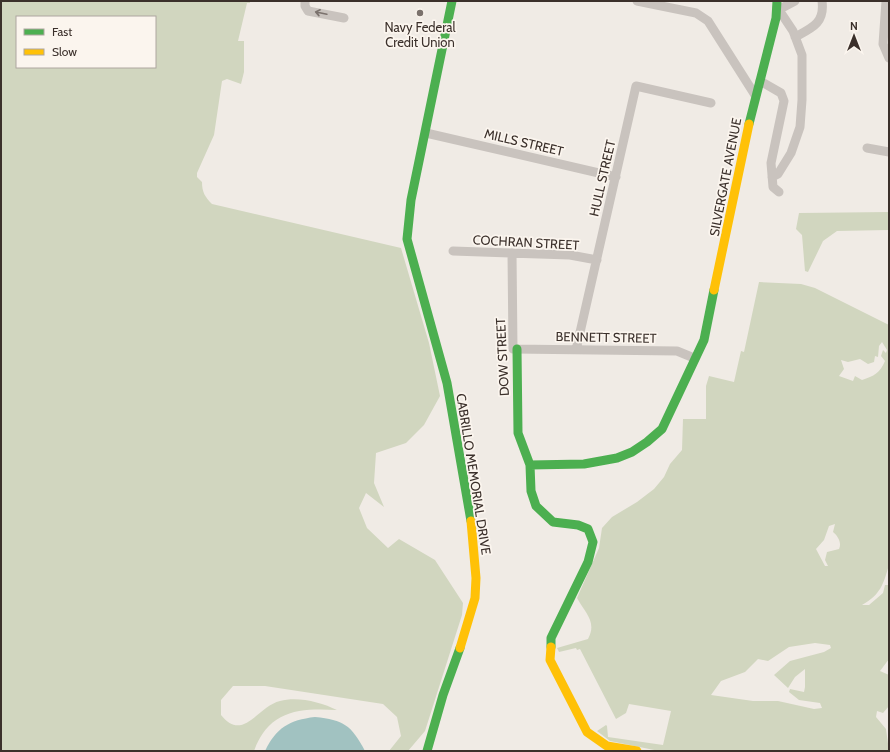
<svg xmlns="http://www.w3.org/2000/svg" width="890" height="752" font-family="Cabin,sans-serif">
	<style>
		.green { fill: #d1d6bf; fill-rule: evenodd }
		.water { fill: #a1c2c1 }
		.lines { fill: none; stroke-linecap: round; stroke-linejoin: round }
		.street { stroke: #c9c3be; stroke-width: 9 }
		.fast { stroke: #4caf50; stroke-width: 9 }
		.slow { stroke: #ffc107; stroke-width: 9 }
		.oneway { stroke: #7b726d }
		.poi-dot { fill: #7a716c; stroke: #fbf5ee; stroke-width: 1.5 }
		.labels { text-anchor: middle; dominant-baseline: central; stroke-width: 3.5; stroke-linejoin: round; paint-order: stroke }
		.poi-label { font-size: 13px; fill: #3b302b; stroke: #fbf5ee }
		.street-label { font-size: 13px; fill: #3b302b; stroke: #fbf5ee }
	</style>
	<rect width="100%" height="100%" fill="#f0ebe5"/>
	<path class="green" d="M 1,1 L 250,1 L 250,3 L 247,3 L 238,41 L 244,41 L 244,72 L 241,84 L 227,79 L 222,81 L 214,135 L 197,173 L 197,177 L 202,182 C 202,192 205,197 212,204 L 401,248 L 429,343 L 440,396 L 424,425 L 406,443 L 376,453 L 374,483 L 384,507 L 366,493 L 359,508 L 367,528 L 388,548 L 399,539 L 435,560 L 463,603 L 462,615 L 425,731 L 408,751 L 389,751 L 401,736 L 397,717 L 383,704 L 265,686 L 233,686 L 221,700 L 221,715 C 243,743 258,706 280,701 C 297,696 321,702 337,710 C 299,708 269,710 254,751 L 1,751 ZM 17,17 L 155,17 L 155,67 L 17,67 Z
		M 889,212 L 889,258 L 888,230 L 837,231 L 823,241 L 808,272 L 805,271 L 802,235 L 796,229 L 799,213 Z
		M 759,282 L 801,284 L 815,288 L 889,325 L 889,565 C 883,585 881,594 862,605 L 869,605 L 883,593 L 885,585 L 888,585 L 889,659 L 880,671 L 889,675 L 889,706 L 883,713 L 877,711 L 876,717 L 886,729 L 889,751 L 659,751 L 610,741 L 597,731 L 606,725 L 607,726 L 608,737 L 663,745 L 671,711 L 629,704 L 626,713 L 616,719 L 580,649 L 577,650 L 576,648 L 559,652 L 557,648 L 588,639 C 597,622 586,614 577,598 L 599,548 L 602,528 L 612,517 L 637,502 L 654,489 L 664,477 L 670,464 L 682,450 L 683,419 L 706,419 L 706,386 L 709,376 L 734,382 L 741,351 L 744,352 ZM 882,342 L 887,350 L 886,353 L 883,350 L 881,356 L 885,361 C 880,373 874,376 862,380 L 855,376 L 853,381 L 839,376 L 844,369 L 841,360 L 848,362 L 860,359 L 868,364 L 874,362 L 875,356 L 878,357 L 879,346 ZM 835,524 L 833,532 C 838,536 842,543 839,549 L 827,552 L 825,560 L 828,566 L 825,566 L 816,549 L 824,540 L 829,526 ZM 815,643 L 830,645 L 831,648 L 824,652 L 790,661 L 774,675 L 788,688 L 795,677 L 805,669 L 805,687 L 804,692 L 790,689 L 789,692 L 799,700 L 820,703 L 822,708 L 814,709 L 778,701 L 753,701 L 711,695 L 721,681 L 745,672 L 758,659 L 768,661 L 789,647 Z"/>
	<path class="water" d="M 315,717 C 344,720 351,725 365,751 L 265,751 C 276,728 289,720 315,717 Z"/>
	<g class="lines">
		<path class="street" d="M 305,1 L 305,6 L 308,11 L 344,18
			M 637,1 L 696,13 L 708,21 L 755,95
			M 886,1 L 883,44 L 889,58
			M 778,10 L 795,1
			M 795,37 C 812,28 825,23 822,1
			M 760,81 L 781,93 L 784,101 L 771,163 L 773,187 L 779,192
			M 426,133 L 616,177
			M 867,148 L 889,152
			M 772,177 L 778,174 L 791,153 L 800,127 L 802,100 L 802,55 L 793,31 L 777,7
			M 453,251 L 570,255 L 597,260
			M 512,253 L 513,349 L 677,351 L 694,358
			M 576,350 L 636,86 L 711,103"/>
		<path class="fast" d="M 749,124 L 776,18 L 777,1
			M 411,200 L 407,239 L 447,383 L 471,521
			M 411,200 L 452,1
			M 517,349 L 518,433 L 530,465 L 531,491 L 536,506 L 553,522 L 578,525 L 588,529 L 593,542 L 588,562 L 551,638 L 551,647
			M 530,465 L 584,464 L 617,458 L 632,452 L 647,442 L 662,429 L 704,340 L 714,290
			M 427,751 L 443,695 L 460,648"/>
		<path class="slow" d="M 714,290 L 749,124
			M 551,647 L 550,660 L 587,732 L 607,746 L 637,751
			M 460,648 L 475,598 L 476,578 L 471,521"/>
	</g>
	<defs><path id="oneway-shaft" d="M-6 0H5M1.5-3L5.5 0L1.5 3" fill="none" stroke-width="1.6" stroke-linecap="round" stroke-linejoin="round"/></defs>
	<use class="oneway" href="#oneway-shaft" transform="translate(321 13) rotate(-168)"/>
	<circle class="poi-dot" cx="420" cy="13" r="4"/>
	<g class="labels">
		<g class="poi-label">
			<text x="420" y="27">Navy Federal<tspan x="420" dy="15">Credit Union</tspan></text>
		</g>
		<g class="street-label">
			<text transform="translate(524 142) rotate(13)">MILLS STREET</text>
			<text transform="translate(725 177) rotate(-79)">SILVERGATE AVENUE</text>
			<text transform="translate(602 178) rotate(-77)">HULL STREET</text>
			<text transform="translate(526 242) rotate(3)">COCHRAN STREET</text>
			<text transform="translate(606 337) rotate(1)">BENNETT STREET</text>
			<text transform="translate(502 357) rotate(-93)">DOW STREET</text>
			<text transform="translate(474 474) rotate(81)">CABRILLO MEMORIAL DRIVE</text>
		</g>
	</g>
	<rect width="890" height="752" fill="none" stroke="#3b302b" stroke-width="4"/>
	<rect x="16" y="16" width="140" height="52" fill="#fbf5ee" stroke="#aea6a0"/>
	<rect x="24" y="29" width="20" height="6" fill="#4caf50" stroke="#aea6a0"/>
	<text x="52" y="36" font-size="12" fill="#3b302b">Fast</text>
	<rect x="24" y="49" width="20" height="6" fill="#ffc107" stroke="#aea6a0"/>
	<text x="52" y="56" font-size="12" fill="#3b302b">Slow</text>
	<g transform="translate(854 36)" stroke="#fbf5ee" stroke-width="3" paint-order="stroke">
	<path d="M0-3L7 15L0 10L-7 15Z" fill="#3b302b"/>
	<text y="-6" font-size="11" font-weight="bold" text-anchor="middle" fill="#3b302b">N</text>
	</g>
</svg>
